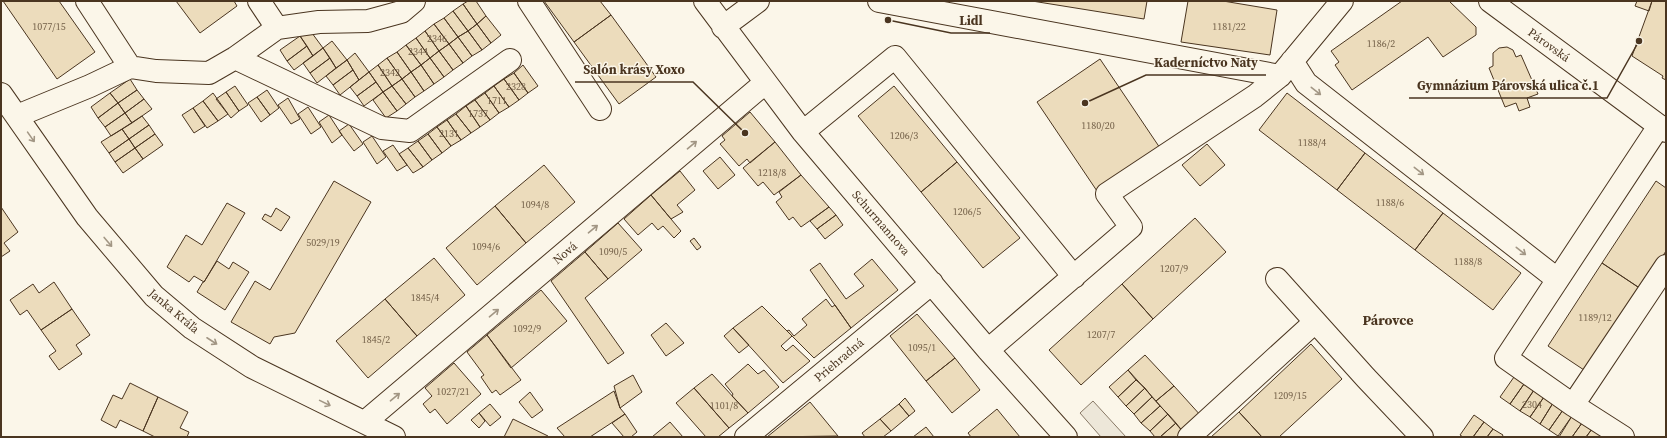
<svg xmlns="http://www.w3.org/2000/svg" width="1667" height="438" font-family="'Source Serif 4',serif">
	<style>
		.parking { fill: #ede7d9; stroke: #887966 }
		.building { fill: #ecdcbc; stroke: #4a3520 }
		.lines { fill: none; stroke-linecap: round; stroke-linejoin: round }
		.street-casing { stroke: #4a3520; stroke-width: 24 }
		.secondary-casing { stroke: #4a3520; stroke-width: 24 }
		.street { stroke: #fbf6e9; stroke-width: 22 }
		.secondary { stroke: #fbf6e9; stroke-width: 22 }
		.oneway { stroke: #a29684 }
		.labels { text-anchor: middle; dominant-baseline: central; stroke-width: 3; stroke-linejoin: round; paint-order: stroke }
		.number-label { font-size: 10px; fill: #725f47 }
		.street-label { font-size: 12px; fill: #4a3520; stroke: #fbf6e9 }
		.quarter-label { font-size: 14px; font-weight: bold; fill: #4a3520; stroke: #fbf6e9 }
		.leader { fill: none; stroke: #4a3520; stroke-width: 1.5 }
		.callout-dot { fill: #4a3520; stroke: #fbf6e9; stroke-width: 1.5 }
		.callout-label { font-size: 13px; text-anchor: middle; font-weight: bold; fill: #4a3520; stroke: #fbf6e9; stroke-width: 3; stroke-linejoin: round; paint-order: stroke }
	</style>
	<rect width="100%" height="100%" fill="#fbf6e9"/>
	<path class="parking" d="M 1093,401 L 1126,437 L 1101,437 L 1080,413 Z"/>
	<path class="building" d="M 3,1 L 59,1 L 95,52 L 57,79 Z
		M 176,1 L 234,1 L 237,6 L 200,33 Z
		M 468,1 L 476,1 L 486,16 L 477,24 L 463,4 Z
		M 544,1 L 600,1 L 611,15 L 574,42 Z
		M 1032,1 L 1147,1 L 1144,19 Z
		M 1188,1 L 1223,1 L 1277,10 L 1270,55 L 1181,42 Z
		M 1402,1 L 1449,1 L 1476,27 L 1476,35 L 1443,57 L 1428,37 L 1352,90 L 1335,65 L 1339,62 L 1331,51 Z
		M 1637,1 L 1652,1 L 1649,11 L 1635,6 Z
		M 1652,1 L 1666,1 L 1666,80 L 1662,78 L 1663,76 L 1632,56 Z
		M 463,4 L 477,24 L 468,31 L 453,11 Z
		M 453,11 L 468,31 L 458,37 L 444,18 Z
		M 611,15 L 656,77 L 619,104 L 574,42 Z
		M 486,16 L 501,35 L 491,43 L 477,24 Z
		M 444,18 L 458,37 L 449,44 L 434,24 Z
		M 434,24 L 449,44 L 439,51 L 425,31 Z
		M 477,24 L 491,43 L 482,50 L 468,31 Z
		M 309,29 L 323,48 L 313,56 L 300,36 Z
		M 425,31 L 439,51 L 430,58 L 416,38 Z
		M 468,31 L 482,50 L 472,56 L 458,37 Z
		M 300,36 L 307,46 L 287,61 L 280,50 Z
		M 458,37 L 472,56 L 463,63 L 449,44 Z
		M 416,38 L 430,58 L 421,65 L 406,45 Z
		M 332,41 L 347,60 L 336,68 L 323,48 Z
		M 449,44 L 463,63 L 453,70 L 439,51 Z
		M 406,45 L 421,65 L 411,72 L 397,52 Z
		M 307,46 L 313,56 L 294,70 L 287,61 Z
		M 1507,47 L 1513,50 L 1516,57 L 1521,55 L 1538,94 L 1527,98 L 1530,107 L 1519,111 L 1516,103 L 1505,107 L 1489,68 L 1493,66 L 1493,53 L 1499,48 Z
		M 323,48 L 330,58 L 310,73 L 303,63 Z
		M 439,51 L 453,70 L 444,77 L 430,58 Z
		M 397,52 L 411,72 L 402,79 L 387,58 Z
		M 355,53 L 369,72 L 359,80 L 347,60 Z
		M 330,58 L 336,68 L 317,83 L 310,73 Z
		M 387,58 L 402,79 L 392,86 L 378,65 Z
		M 430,58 L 444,77 L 434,84 L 421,65 Z
		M 1100,59 L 1160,148 L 1097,191 L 1037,102 Z
		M 347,60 L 353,70 L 333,85 L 326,76 Z
		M 378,65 L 392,86 L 383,92 L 369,72 Z
		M 421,65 L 434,84 L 424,91 L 411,72 Z
		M 523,65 L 538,86 L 528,93 L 514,73 Z
		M 353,70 L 359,80 L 340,95 L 333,85 Z
		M 369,72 L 376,82 L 357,96 L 350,87 Z
		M 411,72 L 424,91 L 415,97 L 402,79 Z
		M 514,73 L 528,93 L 519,100 L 504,79 Z
		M 130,79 L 137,90 L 118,103 L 110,93 Z
		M 402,79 L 415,97 L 406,104 L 392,86 Z
		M 504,79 L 519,100 L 509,107 L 494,86 Z
		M 376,82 L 383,92 L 364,106 L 357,96 Z
		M 235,86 L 248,105 L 239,111 L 226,92 Z
		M 392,86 L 406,104 L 397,111 L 383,92 Z
		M 494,86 L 509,107 L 499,113 L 485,93 Z
		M 894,86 L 957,162 L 921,192 L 858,116 Z
		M 137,90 L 144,99 L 125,113 L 118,103 Z
		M 267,90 L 279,108 L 270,115 L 257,97 Z
		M 226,92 L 239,111 L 231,118 L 216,99 Z
		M 383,92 L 397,111 L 386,118 L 373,100 Z
		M 110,93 L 118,103 L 98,118 L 91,107 Z
		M 213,93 L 228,114 L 218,121 L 203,101 Z
		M 485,93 L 499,113 L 490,120 L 475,100 Z
		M 1287,93 L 1365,153 L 1337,190 L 1259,130 Z
		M 257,97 L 270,115 L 261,122 L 248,103 Z
		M 288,98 L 300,119 L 291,124 L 278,105 Z
		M 144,99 L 152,109 L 132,123 L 125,113 Z
		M 475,100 L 490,120 L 480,127 L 466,106 Z
		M 203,101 L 218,121 L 207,128 L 193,108 Z
		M 118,103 L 125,113 L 105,127 L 98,118 Z
		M 466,106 L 480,127 L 471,133 L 456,114 Z
		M 308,107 L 321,127 L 311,134 L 298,114 Z
		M 193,108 L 205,126 L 194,133 L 182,115 Z
		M 750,112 L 775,142 L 750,163 L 747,159 L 739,166 L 720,144 L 725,140 L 722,136 Z
		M 125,113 L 132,123 L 111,136 L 105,127 Z
		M 456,114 L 471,133 L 461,140 L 447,120 Z
		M 329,115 L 342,135 L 332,143 L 319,122 Z
		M 142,116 L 149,125 L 129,139 L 122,129 Z
		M 447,120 L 461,140 L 451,146 L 437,127 Z
		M 349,124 L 363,144 L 354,151 L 339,131 Z
		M 149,125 L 155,134 L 135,148 L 129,139 Z
		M 437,127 L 451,146 L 442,153 L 428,134 Z
		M 122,129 L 129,139 L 109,153 L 101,142 Z
		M 155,134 L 163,145 L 143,159 L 135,148 Z
		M 428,134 L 442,153 L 432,160 L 418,141 Z
		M 372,136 L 386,157 L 377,164 L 363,142 Z
		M 129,139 L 135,148 L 115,162 L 109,153 Z
		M 418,141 L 432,160 L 423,167 L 408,148 Z
		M 775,142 L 801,175 L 774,195 L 763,182 L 758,186 L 743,168 Z
		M 1207,144 L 1225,165 L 1200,186 L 1182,165 Z
		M 393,145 L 407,165 L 397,171 L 383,151 Z
		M 135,148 L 143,159 L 123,173 L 115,162 Z
		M 408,148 L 423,167 L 413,173 L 399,154 Z
		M 1365,153 L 1443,213 L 1415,250 L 1337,190 Z
		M 720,157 L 735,175 L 718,189 L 703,171 Z
		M 957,162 L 1020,238 L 983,268 L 921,192 Z
		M 544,165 L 575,202 L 526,243 L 495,206 Z
		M 680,171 L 695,190 L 677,205 L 683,212 L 671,219 L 651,195 Z
		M 801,175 L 829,207 L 801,227 L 793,217 L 789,220 L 776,202 L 782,197 L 779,192 Z
		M 334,181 L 371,202 L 295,333 L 274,337 L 270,344 L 231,322 L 255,281 L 270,290 Z
		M 1656,181 L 1666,188 L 1666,251 L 1641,289 L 1602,263 Z
		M 651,195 L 681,231 L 674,238 L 663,226 L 658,230 L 652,223 L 638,235 L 624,219 Z
		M 227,203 L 245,213 L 204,282 L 194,276 L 189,282 L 167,267 L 186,235 L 202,245 Z
		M 495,206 L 526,243 L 477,285 L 446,248 Z
		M 1,207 L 18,232 L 4,243 L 10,251 L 1,257 Z
		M 829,207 L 836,215 L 817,229 L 810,221 Z
		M 276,208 L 290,217 L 281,231 L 262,219 L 265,214 L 271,217 Z
		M 1443,213 L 1521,273 L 1493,310 L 1415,250 Z
		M 836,215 L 843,225 L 825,239 L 817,229 Z
		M 1195,218 L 1226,252 L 1153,319 L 1122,284 Z
		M 618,223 L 642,250 L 608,279 L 585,252 Z
		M 694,238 L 701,247 L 697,250 L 690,241 Z
		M 585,252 L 608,279 L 585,298 L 624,353 L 608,364 L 551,281 Z
		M 434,258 L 465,295 L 417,336 L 385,299 Z
		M 872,259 L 898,290 L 851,328 L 810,270 L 820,263 L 846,299 L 864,286 L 854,274 Z
		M 217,261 L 229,269 L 233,262 L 249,272 L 225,310 L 197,292 L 203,282 L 204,282 Z
		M 1602,263 L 1641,289 L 1587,372 L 1548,346 Z
		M 54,282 L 72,309 L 41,330 L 27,310 L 20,315 L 10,300 L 33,284 L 39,293 Z
		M 1122,284 L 1153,319 L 1081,385 L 1049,350 Z
		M 541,290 L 567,321 L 511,368 L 487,335 Z
		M 385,299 L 417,336 L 368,378 L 336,341 Z
		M 826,299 L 832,307 L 835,305 L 851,328 L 814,358 L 787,331 L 789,330 L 794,336 L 807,325 L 802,319 Z
		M 762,306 L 792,336 L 781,346 L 786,351 L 793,345 L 810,361 L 783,383 L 733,328 Z
		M 72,309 L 90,335 L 76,345 L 82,354 L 59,370 L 49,356 L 56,351 L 41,330 Z
		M 917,314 L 955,358 L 926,381 L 890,336 Z
		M 666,323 L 684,343 L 666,356 L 651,335 Z
		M 733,328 L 749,345 L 739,353 L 724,336 Z
		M 487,335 L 521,380 L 500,395 L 496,390 L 492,393 L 481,377 L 484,375 L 467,352 Z
		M 1311,344 L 1342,379 L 1279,437 L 1262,437 L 1239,412 Z
		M 1145,355 L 1174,386 L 1156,401 L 1128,370 Z
		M 955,358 L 980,390 L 952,413 L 926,381 Z
		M 454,363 L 481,394 L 447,424 L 435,409 L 430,413 L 423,404 L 432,396 L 425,388 Z
		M 748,364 L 758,374 L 764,370 L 779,387 L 748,413 L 732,396 L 733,394 L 725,384 Z
		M 1128,370 L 1136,380 L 1118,397 L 1109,387 Z
		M 712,374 L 748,413 L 729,428 L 694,388 Z
		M 633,375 L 642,392 L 620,408 L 614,386 Z
		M 1514,377 L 1524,384 L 1510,404 L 1500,397 Z
		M 1136,380 L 1145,388 L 1126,406 L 1118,397 Z
		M 130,383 L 158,397 L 143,431 L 120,420 L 116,428 L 101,420 L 113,395 L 122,399 Z
		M 1524,384 L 1534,390 L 1520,411 L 1510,404 Z
		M 1174,386 L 1202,417 L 1184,433 L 1156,401 Z
		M 694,388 L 729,428 L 718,437 L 706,437 L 676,403 Z
		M 1145,388 L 1152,397 L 1134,414 L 1126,406 Z
		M 1534,390 L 1544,397 L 1530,417 L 1520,411 Z
		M 614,391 L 620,408 L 625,414 L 590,437 L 565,437 L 557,428 Z
		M 530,392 L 543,410 L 532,418 L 519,402 Z
		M 158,397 L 188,412 L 180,428 L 189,432 L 187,437 L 155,437 L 143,431 Z
		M 1152,397 L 1160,406 L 1141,423 L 1134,414 Z
		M 1544,397 L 1553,403 L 1540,424 L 1530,417 Z
		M 905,398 L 915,411 L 909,416 L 899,404 Z
		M 810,402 L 838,436 L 767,437 Z
		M 1553,403 L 1563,410 L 1549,430 L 1540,424 Z
		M 490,404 L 501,417 L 490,426 L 479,413 Z
		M 899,404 L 909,416 L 891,431 L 880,419 Z
		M 1160,406 L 1168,414 L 1150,431 L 1141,423 Z
		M 997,409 L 1020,437 L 971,437 L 968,433 Z
		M 1563,410 L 1572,416 L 1558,436 L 1549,430 Z
		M 1239,412 L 1262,437 L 1211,437 Z
		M 479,413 L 485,421 L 479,428 L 471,420 Z
		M 625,414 L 637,432 L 631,437 L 624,437 L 612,423 Z
		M 1168,414 L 1176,423 L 1160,437 L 1155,437 L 1150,431 Z
		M 1474,415 L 1484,422 L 1473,437 L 1463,437 L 1460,435 Z
		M 1572,416 L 1582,423 L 1572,437 L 1559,437 Z
		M 513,419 L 548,436 L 547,437 L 504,437 Z
		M 880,419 L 891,431 L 883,437 L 865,437 L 862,433 Z
		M 670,422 L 683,437 L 652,437 Z
		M 1484,422 L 1493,429 L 1487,437 L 1473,437 Z
		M 1176,423 L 1184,433 L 1180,437 L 1160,437 Z
		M 1582,423 L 1592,429 L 1586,437 L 1572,437 Z
		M 926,427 L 934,437 L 913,437 Z
		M 1493,429 L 1503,435 L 1502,437 L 1487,437 Z
		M 1592,429 L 1601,436 L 1600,437 L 1586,437 Z"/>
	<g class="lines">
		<g class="street-casing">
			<path id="street" d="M 87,1 L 130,67
				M 259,1 L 277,28
				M 529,1 L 600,109
				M 705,1 L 803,132 L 988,350 L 1066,437
				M 879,1 L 1280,76
				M 723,27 L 758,1
				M 235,58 L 382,128 L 410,131 L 510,60
				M 1292,61 L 1306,83 L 1557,279
				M 1,94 L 87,217 L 154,296 L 192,328 L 252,367 L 394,437
				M 17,116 L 90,86 L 130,67 L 156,71 L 209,73 L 235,58 L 277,28 L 319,22 L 368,21 L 401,12 L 414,1
				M 803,132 L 895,57 L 1074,277
				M 1277,279 L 1366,378 L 1422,437
				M 988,350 L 1131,227 L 1107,194 L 1255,96 L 1280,76 L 1342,1
				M 1573,405 L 1666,266
				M 365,422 L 765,83
				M 746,437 L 932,283
				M 1189,437 L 1315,322
				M 1623,437 L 1573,405 L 1506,358 L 1659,126"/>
		</g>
		<g class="secondary-casing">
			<path id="secondary" d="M 1490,1 L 1666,131"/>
		</g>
		<use href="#street" class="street"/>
		<use href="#secondary" class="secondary"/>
	</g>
	<defs><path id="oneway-shaft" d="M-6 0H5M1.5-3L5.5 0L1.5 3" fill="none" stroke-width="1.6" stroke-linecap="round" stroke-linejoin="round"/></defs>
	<g class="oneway">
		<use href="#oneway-shaft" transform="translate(1316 91) rotate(38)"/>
		<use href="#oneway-shaft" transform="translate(31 137) rotate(55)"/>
		<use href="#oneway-shaft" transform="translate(692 145) rotate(-40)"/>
		<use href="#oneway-shaft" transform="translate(1419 171) rotate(38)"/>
		<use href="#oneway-shaft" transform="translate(593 229) rotate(-40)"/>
		<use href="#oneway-shaft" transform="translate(108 242) rotate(50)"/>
		<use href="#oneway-shaft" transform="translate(1521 251) rotate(38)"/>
		<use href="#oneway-shaft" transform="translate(494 313) rotate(-40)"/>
		<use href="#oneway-shaft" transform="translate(212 341) rotate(33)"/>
		<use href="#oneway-shaft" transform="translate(395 397) rotate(-40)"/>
		<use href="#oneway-shaft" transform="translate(325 403) rotate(26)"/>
	</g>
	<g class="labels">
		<g class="number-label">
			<text x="49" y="26">1077/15</text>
			<text x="1229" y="26">1181/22</text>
			<text x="437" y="38">2346</text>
			<text x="1381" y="43">1186/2</text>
			<text x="418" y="51">2344</text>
			<text x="390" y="72">2342</text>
			<text x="516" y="86">2328</text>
			<text x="497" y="100">1711</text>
			<text x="478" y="113">1737</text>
			<text x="1098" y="125">1180/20</text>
			<text x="449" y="133">2131</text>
			<text x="904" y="135">1206/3</text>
			<text x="1312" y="142">1188/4</text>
			<text x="772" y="172">1218/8</text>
			<text x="1390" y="202">1188/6</text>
			<text x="535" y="204">1094/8</text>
			<text x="967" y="211">1206/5</text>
			<text x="323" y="242">5029/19</text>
			<text x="486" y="246">1094/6</text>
			<text x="613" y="251">1090/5</text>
			<text x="1468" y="261">1188/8</text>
			<text x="1174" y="268">1207/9</text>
			<text x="425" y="297">1845/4</text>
			<text x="1595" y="317">1189/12</text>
			<text x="527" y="328">1092/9</text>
			<text x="1101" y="334">1207/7</text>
			<text x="376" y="339">1845/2</text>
			<text x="922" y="347">1095/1</text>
			<text x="453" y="391">1027/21</text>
			<text x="1290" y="395">1209/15</text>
			<text x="1532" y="404">2304</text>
			<text x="724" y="405">1101/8</text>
		</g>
		<g class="street-label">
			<text transform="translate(1549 45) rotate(36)">Párovská</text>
			<text transform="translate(881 223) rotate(49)">Schurmannova</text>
			<text transform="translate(565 253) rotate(-40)">Nová</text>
			<text transform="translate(174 311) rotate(40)">Janka Kráľa</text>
			<text transform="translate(839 360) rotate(-40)">Priehradná</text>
		</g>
		<g class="quarter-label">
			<text x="1388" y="320">Párovce</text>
		</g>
	</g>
	<path class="leader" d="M888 20L951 33H990M1085 103L1146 75H1266M745 133L693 82H575M1639 41L1607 98H1409"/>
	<g class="callout-dot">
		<circle cx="888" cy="20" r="4"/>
		<circle cx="1085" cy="103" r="4"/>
		<circle cx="745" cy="133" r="4"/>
		<circle cx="1639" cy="41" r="4"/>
	</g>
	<g class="callout-label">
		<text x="971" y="25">Lidl</text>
		<text x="1206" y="67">Kaderníctvo Naty</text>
		<text x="634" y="74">Salón krásy Xoxo</text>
		<text x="1508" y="90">Gymnázium Párovská ulica č.1</text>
	</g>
	<rect width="1667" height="438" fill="none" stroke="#4a3520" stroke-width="4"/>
</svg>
